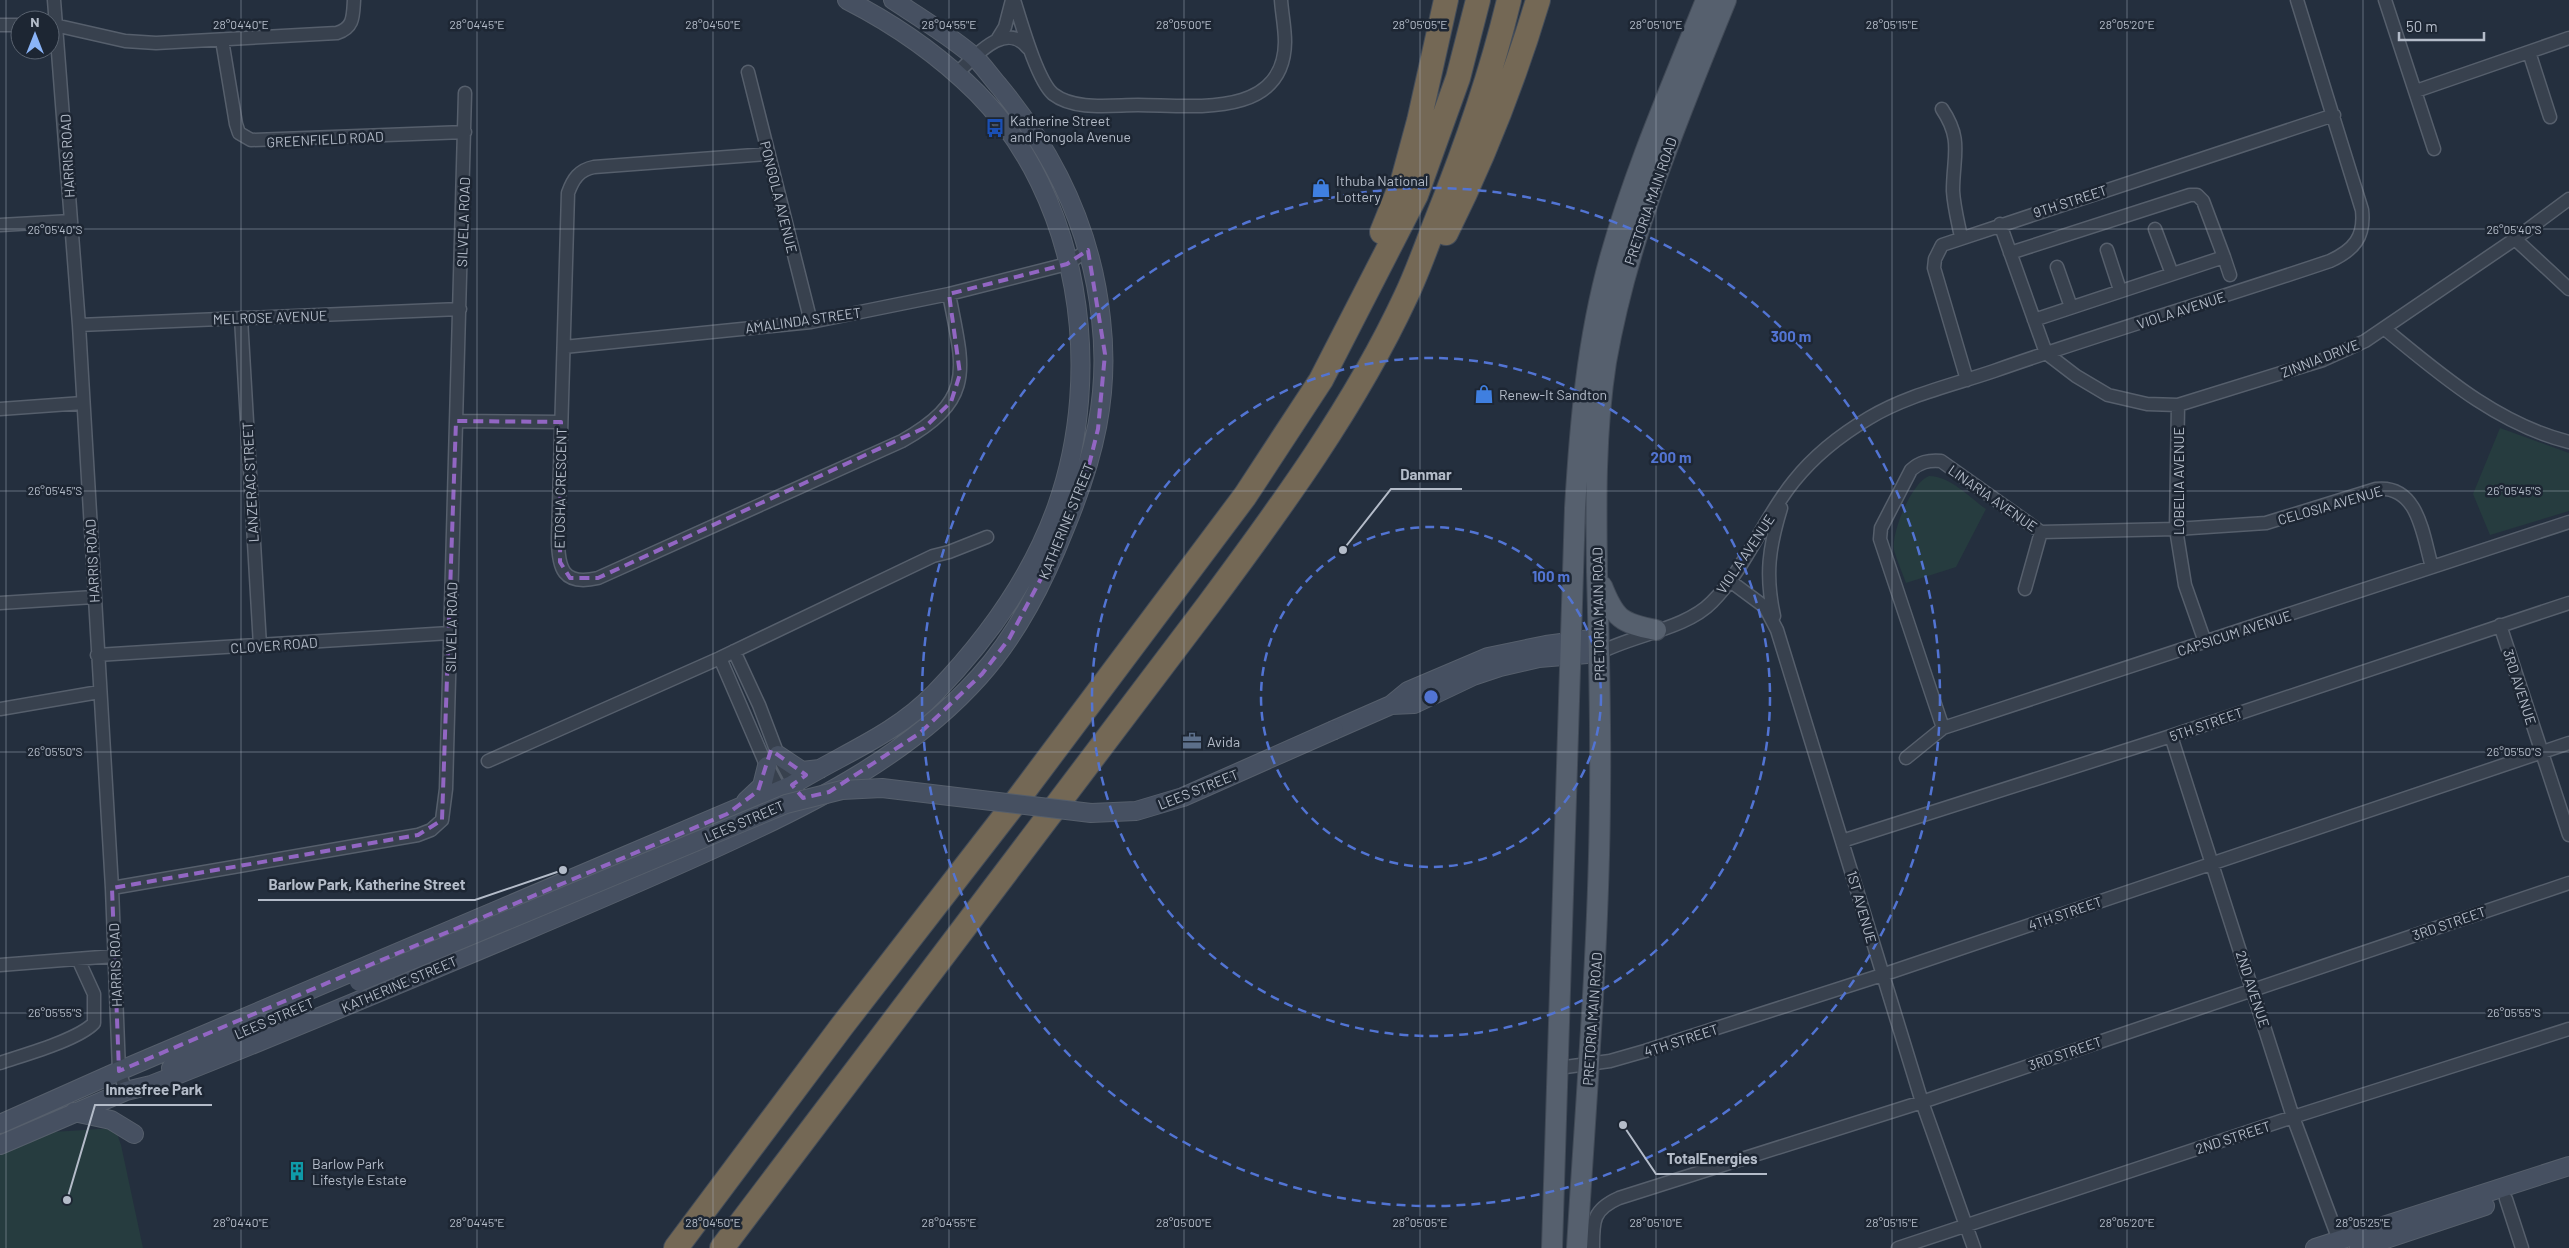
<svg xmlns="http://www.w3.org/2000/svg" width="2569" height="1248" font-family="Barlow,sans-serif">
	<style>
		.green { fill: #263c3f }
		.lines { fill: none; stroke-linecap: round; stroke-linejoin: round }
		.street-casing { stroke: #565f6c; stroke-width: 15 }
		.secondary-casing { stroke: #565f6c; stroke-width: 20 }
		.primary-casing { stroke: #414a57; stroke-width: 22 }
		.highway-casing { stroke: #434c59; stroke-width: 26 }
		.street { stroke: #38414e; stroke-width: 12 }
		.secondary { stroke: #465061; stroke-width: 18 }
		.primary { stroke: #56606e; stroke-width: 20 }
		.highway { stroke: #746855; stroke-width: 24 }
		.secondary-bridge-casing { stroke: #565f6c; stroke-width: 20; stroke-linecap: butt }
		.secondary-bridge { stroke: #465061; stroke-width: 18 }
		.marked { fill: none; stroke: #9266c3; stroke-width: 4; stroke-dasharray: 10 6; stroke-linejoin: round }
		.ticks { fill: none; stroke: #b4bcc9; stroke-width: 1; stroke-opacity: 0.45 }
		.ring { fill: none; stroke: #5274d3; stroke-width: 2.5; stroke-dasharray: 9 6 }
		.labels { text-anchor: middle; dominant-baseline: central; stroke-width: 5; stroke-linejoin: round; paint-order: stroke }
		.poi-label { font-size: 14px; fill: #b4bcc9; stroke: #1d2633; text-anchor: start }
		.street-label { font-size: 14px; fill: #b4bcc9; stroke: #1d2633 }
		.ticks-label { font-size: 12px; text-anchor: middle; fill: #b4bcc9; stroke: #1d2633; stroke-width: 5; stroke-linejoin: round; paint-order: stroke }
		.centre { fill: #5274d3; stroke: #1d2633; stroke-width: 2.5 }
		.ring-label { font-size: 15px; text-anchor: middle; font-weight: bold; fill: #5274d3; stroke: #1d2633; stroke-width: 5; stroke-linejoin: round; paint-order: stroke }
		.leader { fill: none; stroke: #b4bcc9; stroke-width: 2 }
		.callout-dot { fill: #b4bcc9; stroke: #1d2633; stroke-width: 2 }
		.callout-label { font-size: 15px; text-anchor: middle; font-weight: bold; fill: #b4bcc9; stroke: #1d2633; stroke-width: 5; stroke-linejoin: round; paint-order: stroke }
	</style>
	<rect width="100%" height="100%" fill="#242f3e"/>
	<path class="green" d="M 2500,428 L 2569,453 L 2569,511 L 2490,535 L 2473,494 Z
		M 1929,476 C 1950,476 1969,497 1986,509 L 1956,567 L 1906,583 C 1902,572 1897,561 1894,550 C 1891,532 1912,482 1929,476 Z
		M 115,1128 L 121,1145 L 143,1248 L 0,1248 L 0,1153 L 53,1132 Z"/>
	<g class="lines">
		<g class="street-casing">
			<path id="street" d="M 54,0 L 79,325 L 112,888 L 119,1071 L 126,1091
				M 1014,0 C 1021,22 1037,80 1053,94 C 1075,111 1112,105 1138,105 C 1190,105 1284,120 1285,42 C 1285,28 1282,14 1281,0
				M 2385,0 L 2434,149
				M 50,24 L 125,41 L 156,43 L 337,33 C 354,28 353,16 354,0
				M 0,25 L 20,25
				M 222,40 L 236,124 L 239,133 L 251,140 L 465,132
				M 997,40 L 1005,27 L 1012,0
				M 2529,52 L 2550,117
				M 748,72 L 811,322
				M 956,74 C 974,58 1005,19 1028,48
				M 2416,91 L 2569,38
				M 1942,109 C 1963,140 1953,156 1953,191 C 1954,207 1958,222 1961,237
				M 768,154 L 594,167 C 579,170 573,179 568,193 L 558,538 C 558,569 563,586 598,578 L 902,441 C 977,399 963,368 949,294
				M 2000,224 L 2046,353 L 2076,376 L 2108,395 L 2147,404 L 2178,405 L 2323,360 L 2365,341 L 2515,239 L 2569,199
				M 0,225 L 71,221
				M 2155,229 L 2172,274
				M 2515,239 L 2569,289
				M 2107,250 L 2120,290
				M 2010,253 L 2190,195 L 2197,195 L 2203,201 L 2224,257
				M 2057,267 L 2071,307
				M 241,318 L 260,646
				M 2034,320 L 2224,257 L 2230,275
				M 79,325 L 460,309
				M 2385,329 C 2441,375 2497,424 2569,442
				M 564,347 L 811,322 L 949,294 L 1067,264 L 1088,250
				M 1967,380 L 1934,268 L 1935,259 L 1942,245 L 2334,115
				M 2178,405 L 2176,529 L 2185,585 L 2205,642
				M 0,409 L 83,403
				M 456,421 L 561,422
				M 1730,581 L 1765,607 L 1777,630 L 1922,1102 L 1974,1248
				M 2025,589 L 2041,532
				M 0,603 L 94,597
				M 1774,616 C 1765,575 1769,547 1781,508
				M 2500,625 L 2569,835
				M 734,651 L 759,705 L 778,755 L 797,791
				M 1599,653 C 1632,635 1686,629 1712,602 C 1746,568 1763,519 1794,481 C 1814,456 1842,434 1869,418 C 1907,395 1953,385 1994,371 C 2105,332 2218,299 2330,261 C 2354,250 2365,237 2362,210 L 2297,0
				M 97,655 L 450,633
				M 720,658 L 764,760 L 783,796
				M 0,709 L 99,692
				M 1943,728 L 1880,539 L 1881,528 L 1911,470 C 1920,462 1928,460 1941,461 L 2041,532 L 2176,529 L 2266,523 L 2376,489 C 2419,484 2423,537 2432,567
				M 2171,736 L 2293,1117 L 2339,1240
				M 1906,758 L 1943,728 L 2569,522
				M 488,761 L 720,658 L 933,556 L 949,552 L 987,537
				M 1842,841 L 2171,736 L 2569,603
				M 112,888 L 418,835 L 431,830 L 442,820 L 446,789 L 465,93
				M 0,965 L 114,956
				M 0,1063 C 23,1055 78,1040 94,1023 L 94,994 L 78,959
				M 1558,1068 L 1610,1061 L 1645,1051 L 1882,975 L 2569,743
				M 2506,1199 L 2522,1248
				M 1593,1248 C 1593,1222 1592,1210 1619,1198 L 1922,1102 L 2569,883
				M 1898,1248 L 2293,1117 L 2569,1029"/>
		</g>
		<g class="secondary-casing">
			<path id="secondary" d="M 1391,705 L 1414,704 L 1473,676 L 1500,667 L 1539,658 L 1599,653
				M 1334,730 L 1391,705 L 1408,691 L 1488,657 L 1546,645 L 1599,638
				M 778,755 L 802,771 L 820,769
				M 746,801 L 762,786 L 767,766
				M 171,1068 L 229,1037
				M 74,1112 L 111,1120 L 134,1134
				M 0,1124 L 119,1071 L 792,785 C 840,755 895,735 935,693 C 987,639 1032,577 1057,506 C 1105,370 1080,197 977,93 C 939,55 894,24 847,0
				M 0,1145 L 126,1091 L 151,1085 C 277,1036 401,983 525,931 C 591,903 657,875 722,845 C 816,802 909,755 979,677 C 1018,634 1044,581 1065,528 C 1094,458 1110,395 1101,319 C 1092,232 1055,154 999,86 C 990,76 982,63 971,54 C 947,34 919,17 893,0
				M 2315,1248 L 2569,1166
				M 2359,1248 L 2485,1206"/>
		</g>
		<g class="primary-casing">
			<path id="primary" d="M 1602,586 C 1615,619 1621,623 1656,630
				M 1552,1248 L 1575,508 C 1580,424 1587,340 1610,258 C 1635,169 1672,85 1706,0
				M 1577,1248 C 1586,1097 1599,947 1600,796 C 1601,721 1599,647 1597,572 C 1596,503 1595,432 1606,362 C 1628,236 1678,118 1726,0"/>
		</g>
		<g class="highway-casing">
			<path id="highway" d="M 1382,232 L 1403,180 L 1419,121 L 1446,0
				M 1446,233 C 1483,159 1514,80 1538,0
				M 676,1248 L 842,1026 L 1018,799 L 1245,496 L 1321,380 L 1416,195 L 1458,78 L 1478,0
				M 722,1248 L 1209,604 C 1281,507 1355,406 1406,296 C 1418,271 1427,244 1437,219 C 1466,147 1491,75 1509,0"/>
		</g>
		<use href="#street" class="street"/>
		<use href="#secondary" class="secondary"/>
		<use href="#primary" class="primary"/>
		<use href="#highway" class="highway"/>
		<g class="secondary-bridge-casing">
			<path id="secondary-bridge" d="M 359,982 L 786,804 L 842,790 L 882,788 L 1091,813 L 1136,811 L 1183,797 L 1334,730"/>
		</g>
		<use href="#secondary-bridge" class="secondary-bridge"/>
	</g>
	<path class="marked" d="M 1088,250 L 1105,354 L 1098,429 L 1089,465 L 1054,554 L 1009,639 L 982,674 L 920,733 L 829,792 L 803,798 L 792,785 L 806,775 L 771,750 L 758,791 L 727,814 L 119,1071 L 112,888 L 418,835 L 442,820 L 456,421 L 561,422 L 560,562 L 570,578 L 598,578 L 924,428 L 951,402 L 960,374 L 949,294 L 1067,264 Z"/>
	<path class="ticks" d="M 6,0 L 6,1248M 241,0 L 241,1248M 477,0 L 477,1248M 713,0 L 713,1248M 949,0 L 949,1248M 1184,0 L 1184,1248M 1420,0 L 1420,1248M 1656,0 L 1656,1248M 1892,0 L 1892,1248M 2127,0 L 2127,1248M 2363,0 L 2363,1248M 0,229 L 2569,229M 0,491 L 2569,491M 0,752 L 2569,752M 0,1013 L 2569,1013"/>
	<g class="ring">
		<circle cx="1431" cy="697" r="170"/>
		<circle cx="1431" cy="697" r="339"/>
		<circle cx="1431" cy="697" r="509"/>
	</g>
	<defs>
		<g id="bus-bare" transform="scale(1.5)"><path d="M-5-6H5V4H4V6H2V4H-2V6H-4V4H-5ZM-3.5-4V0h7V-4ZM-3.5 1.2v1.5H-2V1.2ZM2 1.2v1.5H3.5V1.2Z" fill="#1a4fb4" stroke="#1d2633" stroke-width="2.5" paint-order="stroke"/></g>
		<g id="shop-bare" transform="scale(1.5)"><path d="M-5-2.5h2.3a2.7 3.5 0 0 1 5.4 0H5L5.5 6h-11ZM-1.5-2.5h3a1.5 2.3 0 0 0-3 0Z" fill="#3f7fe0" stroke="#1d2633" stroke-width="2.5" paint-order="stroke"/></g>
		<g id="office-bare" transform="scale(1.5)"><path d="M-6-3h4V-5.5h4V-3h4V5H-6ZM-1-4.5V-3h2v-1.5ZM-6 0V1H6V0Z" fill="#5c6f8a" stroke="#1d2633" stroke-width="2.5" paint-order="stroke"/></g>
		<g id="building-bare" transform="scale(1.5)"><path d="M-4-6H4V6H1V3H-1V6H-4ZM-2.5-4.3h1.7v1.8h-1.7ZM.8-4.3h1.7v1.8H.8ZM-2.5-1h1.7V.8h-1.7ZM.8-1h1.7V.8H.8Z" fill="#0f9aa8" stroke="#1d2633" stroke-width="2.5" paint-order="stroke"/></g>
	</defs>
	<g fill-rule="evenodd">
		<use href="#bus-bare" x="995" y="128"/>
		<use href="#shop-bare" x="1321" y="188"/>
		<use href="#shop-bare" x="1484" y="394"/>
		<use href="#office-bare" x="1192" y="741"/>
		<use href="#building-bare" x="297" y="1171"/>
	</g>
	<g class="labels">
		<g class="poi-label">
			<text x="1010" y="120">Katherine Street<tspan x="1010" dy="16">and Pongola Avenue</tspan></text>
			<text x="1336" y="180">Ithuba National<tspan x="1336" dy="16">Lottery</tspan></text>
			<text x="1499" y="394">Renew-It Sandton</text>
			<text x="1207" y="741">Avida</text>
			<text x="312" y="1163">Barlow Park<tspan x="312" dy="16">Lifestyle Estate</tspan></text>
		</g>
		<g class="street-label">
			<text transform="translate(325 139) rotate(-3)">GREENFIELD ROAD</text>
			<text transform="translate(67 156) rotate(-93)">HARRIS ROAD</text>
			<text transform="translate(779 197) rotate(76)">PONGOLA AVENUE</text>
			<text transform="translate(1650 201) rotate(-71)">PRETORIA MAIN ROAD</text>
			<text transform="translate(2070 201) rotate(-18)">9TH STREET</text>
			<text transform="translate(463 222) rotate(-88)">SILVELA ROAD</text>
			<text transform="translate(2181 310) rotate(-18)">VIOLA AVENUE</text>
			<text transform="translate(270 317) rotate(-2)">MELROSE AVENUE</text>
			<text transform="translate(803 320) rotate(-8)">AMALINDA STREET</text>
			<text transform="translate(2320 358) rotate(-21)">ZINNIA DRIVE</text>
			<text transform="translate(2178 481) rotate(-90)">LOBELIA AVENUE</text>
			<text transform="translate(250 482) rotate(-93)">LANZERAC STREET</text>
			<text transform="translate(560 488) rotate(-89)">ETOSHA CRESCENT</text>
			<text transform="translate(1993 498) rotate(35)">LINARIA AVENUE</text>
			<text transform="translate(2330 505) rotate(-16)">CELOSIA AVENUE</text>
			<text transform="translate(1066 521) rotate(-68)">KATHERINE STREET</text>
			<text transform="translate(1745 554) rotate(-56)">VIOLA AVENUE</text>
			<text transform="translate(92 561) rotate(-93)">HARRIS ROAD</text>
			<text transform="translate(1598 614) rotate(-91)">PRETORIA MAIN ROAD</text>
			<text transform="translate(451 627) rotate(-89)">SILVELA ROAD</text>
			<text transform="translate(2234 633) rotate(-18)">CAPSICUM AVENUE</text>
			<text transform="translate(274 645) rotate(-4)">CLOVER ROAD</text>
			<text transform="translate(2520 687) rotate(72)">3RD AVENUE</text>
			<text transform="translate(2206 724) rotate(-19)">5TH STREET</text>
			<text transform="translate(1198 789) rotate(-22)">LEES STREET</text>
			<text transform="translate(744 821) rotate(-23)">LEES STREET</text>
			<text transform="translate(1862 907) rotate(74)">1ST AVENUE</text>
			<text transform="translate(2065 913) rotate(-19)">4TH STREET</text>
			<text transform="translate(2449 923) rotate(-19)">3RD STREET</text>
			<text transform="translate(115 965) rotate(-92)">HARRIS ROAD</text>
			<text transform="translate(399 984) rotate(-23)">KATHERINE STREET</text>
			<text transform="translate(2253 989) rotate(72)">2ND AVENUE</text>
			<text transform="translate(274 1018) rotate(-23)">LEES STREET</text>
			<text transform="translate(1592 1019) rotate(-86)">PRETORIA MAIN ROAD</text>
			<text transform="translate(1681 1040) rotate(-18)">4TH STREET</text>
			<text transform="translate(2065 1053) rotate(-19)">3RD STREET</text>
			<text transform="translate(2233 1137) rotate(-18)">2ND STREET</text>
		</g>
	</g>
	<g class="ticks-label">
		<text x="241" y="29">28°04'40"E</text>
		<text x="477" y="29">28°04'45"E</text>
		<text x="713" y="29">28°04'50"E</text>
		<text x="949" y="29">28°04'55"E</text>
		<text x="1184" y="29">28°05'00"E</text>
		<text x="1420" y="29">28°05'05"E</text>
		<text x="1656" y="29">28°05'10"E</text>
		<text x="1892" y="29">28°05'15"E</text>
		<text x="2127" y="29">28°05'20"E</text>
		<text x="55" y="234">26°05'40"S</text>
		<text x="2514" y="234">26°05'40"S</text>
		<text x="55" y="495">26°05'45"S</text>
		<text x="2514" y="495">26°05'45"S</text>
		<text x="55" y="756">26°05'50"S</text>
		<text x="2514" y="756">26°05'50"S</text>
		<text x="55" y="1017">26°05'55"S</text>
		<text x="2514" y="1017">26°05'55"S</text>
		<text x="241" y="1227">28°04'40"E</text>
		<text x="477" y="1227">28°04'45"E</text>
		<text x="713" y="1227">28°04'50"E</text>
		<text x="949" y="1227">28°04'55"E</text>
		<text x="1184" y="1227">28°05'00"E</text>
		<text x="1420" y="1227">28°05'05"E</text>
		<text x="1656" y="1227">28°05'10"E</text>
		<text x="1892" y="1227">28°05'15"E</text>
		<text x="2127" y="1227">28°05'20"E</text>
		<text x="2363" y="1227">28°05'25"E</text>
	</g>
	<circle cx="1431" cy="697" r="8" class="centre"/>
	<g class="ring-label">
		<text x="1791" y="342">300 m</text>
		<text x="1671" y="463">200 m</text>
		<text x="1551" y="582">100 m</text>
	</g>
	<path class="leader" d="M1343 550L1391 489H1462M563 870L475 900H258M67 1200L95 1105H212M1623 1125L1656 1174H1767"/>
	<g class="callout-dot">
		<circle cx="1343" cy="550" r="5"/>
		<circle cx="563" cy="870" r="5"/>
		<circle cx="67" cy="1200" r="5"/>
		<circle cx="1623" cy="1125" r="5"/>
	</g>
	<g class="callout-label">
		<text x="1426" y="480">Danmar</text>
		<text x="367" y="890">Barlow Park, Katherine Street</text>
		<text x="154" y="1095">Innesfree Park</text>
		<text x="1712" y="1164">TotalEnergies</text>
	</g>
	<g transform="translate(35 35)"><circle r="24" fill="#1d2633" stroke="#59626f"/>
	<path d="M0-4L9 19L0 12L-9 19Z" fill="#8ab4f8"/>
	<text y="-8" font-size="14" font-weight="bold" text-anchor="middle" fill="#b4bcc9">N</text>
	</g>
	<path d="M2399 32v8h85v-8" fill="none" stroke="#b4bcc9" stroke-width="2.5"/>
	<text x="2406" y="32" font-size="15" fill="#b4bcc9" stroke="#1d2633" stroke-width="4" paint-order="stroke">50 m</text>
</svg>
